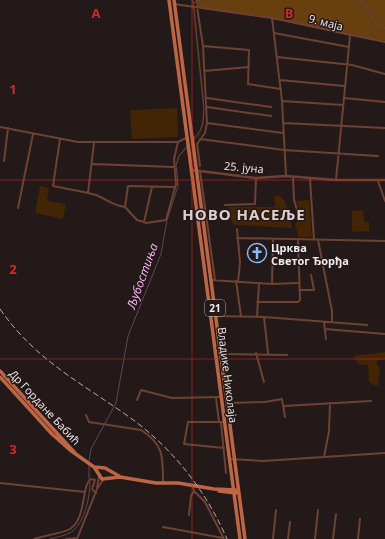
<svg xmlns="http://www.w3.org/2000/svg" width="385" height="539" font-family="'Open Sans',sans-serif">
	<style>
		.green { fill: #412504 }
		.forest { fill: #683f0f }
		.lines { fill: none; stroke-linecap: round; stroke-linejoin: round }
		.stream { stroke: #5e465c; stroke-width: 1 }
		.minor { stroke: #6d4233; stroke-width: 2 }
		.tertiary { stroke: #6d4233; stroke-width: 2.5 }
		.primary { stroke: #bc6645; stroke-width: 3.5 }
		.rail { stroke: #b7adae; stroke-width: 1; stroke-dasharray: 6 3; stroke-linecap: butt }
		.grid { fill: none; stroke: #d62828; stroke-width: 1; stroke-opacity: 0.55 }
		.labels { text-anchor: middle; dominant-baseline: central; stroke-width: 3; stroke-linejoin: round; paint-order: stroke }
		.shield { fill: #241919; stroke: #b6acad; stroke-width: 1 }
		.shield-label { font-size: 10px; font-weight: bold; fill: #f4ebec }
		.street-label { font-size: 11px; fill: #f4ebec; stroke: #241919 }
		.poi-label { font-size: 11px; font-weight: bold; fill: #f4ebec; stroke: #241919; text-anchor: start }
		.water-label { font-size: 12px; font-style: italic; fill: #fdbafa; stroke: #241919 }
		.district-label { font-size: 15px; font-weight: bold; letter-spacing: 1px; fill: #e0d0d0; stroke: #241919 }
		.grid-label { font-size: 13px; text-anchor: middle; font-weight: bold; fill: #d62828; stroke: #241919; stroke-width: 3; stroke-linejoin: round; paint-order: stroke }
	</style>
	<rect width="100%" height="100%" fill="#241919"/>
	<path class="green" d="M 191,0 L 194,0 L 204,99 L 204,124 L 200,135 L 180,156 L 177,165 L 179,186 L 177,186 L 176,165 L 178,156 L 200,132 L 203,109 Z
		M 177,108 L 178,137 L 132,139 L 130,110 Z
		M 40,186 L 49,188 L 47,201 L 66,204 L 63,219 L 35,213 Z
		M 279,195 L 285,201 L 292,228 L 235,225 L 232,222 L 229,207 L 275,207 L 274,196 Z
		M 309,200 L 312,237 L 298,237 L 295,223 L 299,221 L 301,219 L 296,201 Z
		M 363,210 L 364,222 L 369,222 L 369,231 L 352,232 L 352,211 Z
		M 385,352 L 385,359 L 377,361 L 377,365 L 380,368 L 378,384 L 377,386 L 369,382 L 368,365 L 358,364 L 354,356 Z"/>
	<path class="forest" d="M 195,0 L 385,0 L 385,41 L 350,36 L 272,18 L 197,7 Z"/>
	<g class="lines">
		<path class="stream" d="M 193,0 L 204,109 C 203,124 204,128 193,139
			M 360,0 L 376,23 L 385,28
			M 194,3 L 201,0
			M 89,461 L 91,449 L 116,403 L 128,336 L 161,254 L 167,220 L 178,186 L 176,165 L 179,156 L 187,146
			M 89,466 L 89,479
			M 50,539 C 57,537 69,535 74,530 C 85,520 90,497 90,482"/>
		<path class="minor" d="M 174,4 L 272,18 L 385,42
			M 197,7 L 203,46 L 207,123 L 205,133 L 197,144 L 200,166
			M 272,18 L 282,101 L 286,176
			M 274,33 L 349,47
			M 203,46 L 249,50 L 248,84 L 281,89
			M 277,57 L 352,65 L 385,74
			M 204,71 L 249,67
			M 280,80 L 344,86
			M 207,98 L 271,107
			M 344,98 L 385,102
			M 282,101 L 343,105
			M 207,107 L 271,116
			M 207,123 L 283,133
			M 283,123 L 385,128
			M 0,127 L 78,142 L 178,142 L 186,138
			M 60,139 L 53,186 C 67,189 83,191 96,195 C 106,199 114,206 125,207 L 137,220 L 144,222
			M 200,139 L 284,150 L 378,156
			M 4,161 L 8,128
			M 92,164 L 174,167
			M 200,171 L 215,280
			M 293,177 L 294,200 L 299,217
			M 310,179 L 314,240
			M 336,180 L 350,36
			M 378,181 L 385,201
			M 152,187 L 144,222 L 146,223 L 166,220 L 176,184 L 174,159 L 178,142
			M 88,193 L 94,143
			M 225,205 L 255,204 L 256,178
			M 125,207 L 128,186 L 175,187
			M 18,208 L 33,134
			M 237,229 L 240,262 L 238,282
			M 237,238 L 385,241
			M 318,240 L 332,311 L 332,322
			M 211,280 L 272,284 L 298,283
			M 236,281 L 241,316
			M 272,284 L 273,240
			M 300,290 L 314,290 L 311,275
			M 257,302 L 298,302 L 300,300 L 298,240
			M 212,316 L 264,317 L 367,325
			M 257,317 L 259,283
			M 264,317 L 268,353
			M 324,322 L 326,339
			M 325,329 L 385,334
			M 256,353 L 264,382
			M 221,354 L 287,355
			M 216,398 L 219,422
			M 137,400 L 141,390 L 172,398 L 221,397
			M 228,403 L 265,402 L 282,399 L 285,417
			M 284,406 L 371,401
			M 86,415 L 89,422 L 141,430 C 164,444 163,458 163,483
			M 224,422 L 188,422 L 184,444 L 224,448
			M 221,423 L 226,473
			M 324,457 L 329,431 L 330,403
			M 230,459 L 263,461 L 385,453
			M 0,483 L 85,492
			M 193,486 L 194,491 L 205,502 L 224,539
			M 97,488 L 99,476
			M 189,515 L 191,496 L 194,491
			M 163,527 L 223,538
			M 34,539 C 42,536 64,533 70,529 C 87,518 81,485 91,479 L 95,480 L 92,489 L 96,493
			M 66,539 L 77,538
			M 77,539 L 97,489 L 103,480
			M 273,539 L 276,510
			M 288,539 L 290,522
			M 315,539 L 318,510
			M 333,539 L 336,514
			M 358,539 L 360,519"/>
		<path class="tertiary" d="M 192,170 L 256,178 L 286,176 L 336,180 L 385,180"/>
		<path class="primary" d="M 169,0 L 240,539
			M 174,0 L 245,539
			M 0,371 L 75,453
			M 0,377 L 52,434 L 70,450 L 94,467 L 102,479 L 120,477 L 156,483 L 178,483 L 214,489 L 236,490
			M 94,467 L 105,468 L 119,476
			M 219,491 L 236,493"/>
		<path class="rail" d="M 0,309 C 36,361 82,383 132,419 C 174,450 206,491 227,539"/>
	</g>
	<path class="grid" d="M 192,0 L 192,539M 0,180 L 385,180M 0,359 L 385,359"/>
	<defs>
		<g id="church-ring" transform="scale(1)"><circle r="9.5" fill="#241919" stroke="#87bbfb" stroke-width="1.5"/><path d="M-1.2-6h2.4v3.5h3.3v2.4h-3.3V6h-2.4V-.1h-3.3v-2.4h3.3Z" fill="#87bbfb"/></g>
	</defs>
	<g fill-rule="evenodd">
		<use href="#church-ring" x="257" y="253"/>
	</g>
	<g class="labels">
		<rect class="shield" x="205" y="300" width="20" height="16" rx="3"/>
		<g class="shield-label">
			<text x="215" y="308">21</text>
		</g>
		<g class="street-label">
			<text transform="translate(326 22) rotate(14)">9. маја</text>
			<text transform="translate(244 167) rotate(5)">25. јуна</text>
			<text transform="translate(228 375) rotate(83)">Владике Николаја</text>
			<text transform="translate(45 407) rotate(47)">Др Гордане Бабић</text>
		</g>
		<g class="poi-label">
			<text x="271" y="247">Црква<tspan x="271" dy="13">Светог Ђорђа</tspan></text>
		</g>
		<g class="water-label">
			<text transform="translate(142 276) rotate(-70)">Љубостиња</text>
		</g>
		<g class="district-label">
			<text x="244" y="214">НОВО НАСЕЉЕ</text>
		</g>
	</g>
	<g class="grid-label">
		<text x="96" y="18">A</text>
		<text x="289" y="18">B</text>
		<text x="13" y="94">1</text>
		<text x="13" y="274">2</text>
		<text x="13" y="454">3</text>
	</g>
</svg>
